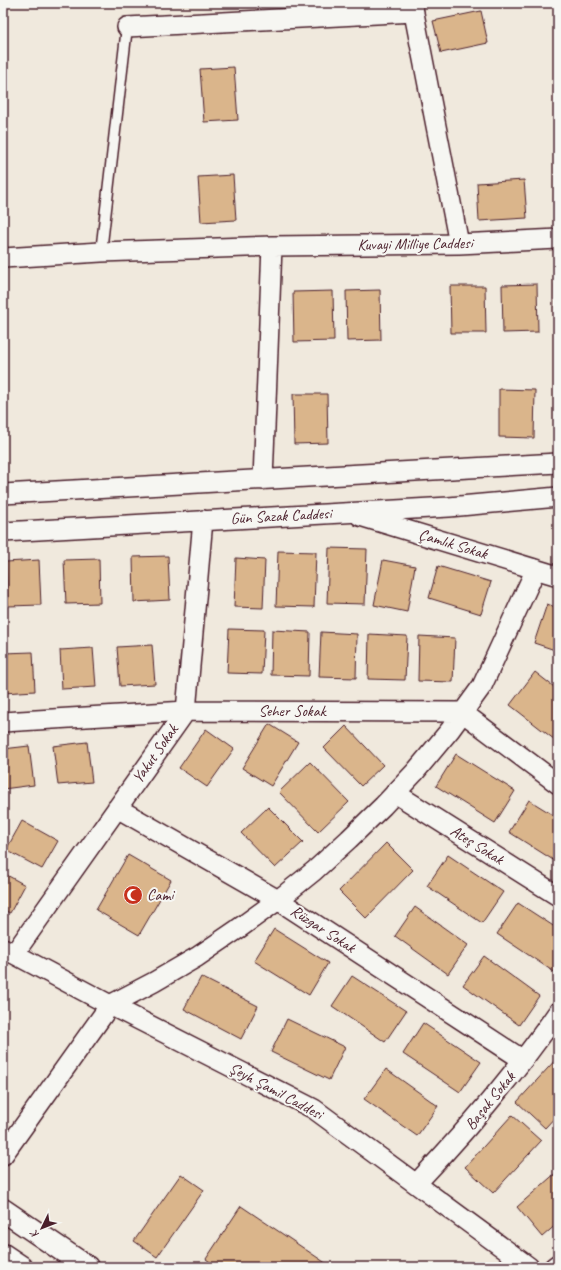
<svg xmlns="http://www.w3.org/2000/svg" width="561" height="1270" font-family="Caveat,sans-serif">
	<style>
		.building { fill: #dab58b; stroke: #4a1f2b }
		.lines { fill: none; stroke-linecap: round; stroke-linejoin: round }
		.lane-casing { stroke: #4a1f2b; stroke-width: 13 }
		.street-casing { stroke: #4a1f2b; stroke-width: 22 }
		.secondary-casing { stroke: #4a1f2b; stroke-width: 25 }
		.lane { stroke: #f6f6f2; stroke-width: 10 }
		.street { stroke: #f6f6f2; stroke-width: 19 }
		.secondary { stroke: #f6f6f2; stroke-width: 22 }
		.labels { text-anchor: middle; dominant-baseline: central; stroke-width: 4; stroke-linejoin: round; paint-order: stroke }
		.street-label { font-size: 16px; fill: #4a1f2b; stroke: #f6f6f2 }
		.poi-label { font-size: 16px; fill: #4a1f2b; stroke: #f6f6f2; text-anchor: start }
	</style>
	<rect width="100%" height="100%" fill="#f0e9dd"/>
	<filter id="ink" filterUnits="userSpaceOnUse"><feTurbulence type="fractalNoise" baseFrequency=".025" numOctaves="2"/><feDisplacementMap in="SourceGraphic" scale="8" xChannelSelector="R" yChannelSelector="G"/><feConvolveMatrix kernelMatrix="1 2 1 2 8 2 1 2 1" color-interpolation-filters="sRGB"/></filter>
	<g filter="url(#ink)">
		<path class="building" d="M 481,11 L 488,43 L 441,53 L 433,21 Z
			M 234,67 L 238,120 L 204,122 L 200,69 Z
			M 233,175 L 236,220 L 201,222 L 198,177 Z
			M 524,180 L 527,218 L 479,221 L 477,183 Z
			M 537,284 L 538,332 L 503,333 L 502,285 Z
			M 555,284 L 558,284 L 558,325 L 556,325 Z
			M 450,286 L 485,286 L 486,333 L 451,333 Z
			M 380,290 L 381,340 L 347,341 L 346,291 Z
			M 333,291 L 334,341 L 294,342 L 293,292 Z
			M 499,389 L 535,390 L 534,438 L 499,437 Z
			M 293,394 L 327,394 L 328,443 L 294,444 Z
			M 329,548 L 367,549 L 365,604 L 327,603 Z
			M 278,551 L 316,552 L 314,607 L 276,606 Z
			M 168,556 L 170,600 L 134,602 L 133,557 Z
			M 236,558 L 265,560 L 263,608 L 234,607 Z
			M 99,559 L 100,603 L 66,604 L 64,560 Z
			M 39,560 L 41,605 L 8,606 L 6,562 Z
			M 383,560 L 415,566 L 407,612 L 374,605 Z
			M 438,566 L 491,582 L 481,614 L 429,598 Z
			M 547,604 L 558,608 L 558,651 L 534,643 Z
			M 229,629 L 264,630 L 262,674 L 227,673 Z
			M 272,630 L 310,632 L 309,676 L 271,675 Z
			M 321,632 L 357,634 L 356,678 L 319,677 Z
			M 369,634 L 407,636 L 405,680 L 368,679 Z
			M 419,636 L 455,638 L 453,682 L 418,681 Z
			M 152,645 L 155,684 L 120,686 L 117,647 Z
			M 93,648 L 96,687 L 62,689 L 60,650 Z
			M 33,652 L 35,691 L 3,693 L 3,653 Z
			M 535,672 L 558,690 L 558,735 L 555,740 L 510,705 Z
			M 269,724 L 298,742 L 271,786 L 242,768 Z
			M 346,726 L 383,765 L 361,786 L 324,748 Z
			M 206,729 L 234,749 L 207,787 L 179,768 Z
			M 87,742 L 92,782 L 58,785 L 53,746 Z
			M 29,746 L 34,785 L 3,789 L 3,749 Z
			M 456,754 L 515,791 L 495,823 L 436,786 Z
			M 310,762 L 349,802 L 318,832 L 279,792 Z
			M 529,800 L 558,818 L 558,863 L 509,832 Z
			M 268,807 L 303,842 L 275,868 L 241,833 Z
			M 22,821 L 58,841 L 42,869 L 6,850 Z
			M 386,843 L 413,870 L 366,918 L 339,891 Z
			M 128,855 L 171,880 L 139,935 L 96,910 Z
			M 448,855 L 503,892 L 482,923 L 427,886 Z
			M 3,873 L 25,885 L 10,913 L 3,910 Z
			M 518,903 L 558,929 L 558,965 L 554,972 L 497,934 Z
			M 415,907 L 468,945 L 448,974 L 395,936 Z
			M 274,929 L 328,963 L 309,995 L 254,961 Z
			M 484,956 L 539,996 L 519,1025 L 463,985 Z
			M 352,976 L 406,1011 L 385,1042 L 332,1006 Z
			M 201,977 L 258,1006 L 241,1039 L 184,1009 Z
			M 287,1019 L 345,1047 L 329,1080 L 271,1052 Z
			M 423,1023 L 481,1062 L 460,1092 L 403,1054 Z
			M 558,1057 L 558,1114 L 545,1128 L 517,1102 Z
			M 386,1069 L 438,1106 L 417,1136 L 364,1099 Z
			M 512,1115 L 541,1141 L 493,1193 L 465,1167 Z
			M 558,1171 L 558,1223 L 542,1237 L 517,1207 Z
			M 181,1174 L 204,1190 L 157,1257 L 134,1241 Z
			M 241,1206 L 330,1266 L 329,1267 L 217,1267 L 206,1259 Z"/>
		<g class="lines">
			<g class="lane-casing">
				<path id="lane" d="M 101,252 L 127,27"/>
			</g>
			<g class="street-casing">
				<path id="street" d="M 412,3 L 459,244
					M 127,27 L 414,12
					M 3,258 L 101,252 L 272,246 L 459,244 L 558,239
					M 263,480 L 272,246
					M 3,494 L 558,463
					M 360,516 L 558,576
					M 3,532 L 449,507 L 558,497
					M 3,722 L 186,711 L 462,712 L 558,784
					M 395,793 L 558,896
					M 117,808 L 278,900 L 523,1060
					M 3,948 L 110,1005 L 314,1109 L 529,1267
					M 14,954 L 186,711 L 203,520
					M 3,1155 L 110,1005 L 154,982 L 197,957 L 238,929 L 278,900 L 314,871 L 349,839 L 383,806 L 415,772 L 450,730 L 482,686 L 536,569
					M 416,1184 C 467,1130 515,1074 558,1012
					M 554,1267 L 558,1264"/>
			</g>
			<g class="secondary-casing">
				<path id="secondary" d="M 3,1210 L 87,1267
					M 3,1255 L 21,1267"/>
			</g>
			<use href="#lane" class="lane"/>
			<use href="#street" class="street"/>
			<use href="#secondary" class="secondary"/>
		</g>
	</g>
	<defs>
		<g id="mosque-disc" transform="scale(1)"><circle r="9.5" fill="#c8321e" stroke="#f6f6f2"/><path d="M3.5-4.9A6 6 0 1 0 3.5 4.9A5 5 0 1 1 3.5-4.9Z" fill="#fff"/></g>
	</defs>
	<g fill-rule="evenodd">
		<use href="#mosque-disc" x="133" y="895"/>
	</g>
	<g class="labels">
		<g class="street-label">
			<text transform="translate(415 244) rotate(-1)">Kuvayi Milliye Caddesi</text>
			<text transform="translate(281 516) rotate(-3)">Gün Sazak Caddesi</text>
			<text transform="translate(453 544) rotate(17)">Çamlık Sokak</text>
			<text x="292" y="711">Seher Sokak</text>
			<text transform="translate(155 754) rotate(-55)">Yakut Sokak</text>
			<text transform="translate(477 845) rotate(32)">Ateş Sokak</text>
			<text transform="translate(323 929) rotate(33)">Rüzgar Sokak</text>
			<text transform="translate(276 1091) rotate(28)">Şeyh Şamil Caddesi</text>
			<text transform="translate(490 1101) rotate(-51)">Başak Sokak</text>
		</g>
		<g class="poi-label">
			<text x="147" y="895">Cami</text>
		</g>
	</g>
	<rect width="561" height="1270" fill="none" stroke="#f6f6f2" stroke-width="16"/>
	<rect x="8" y="8" width="545" height="1254" fill="none" stroke="#4a1f2b" stroke-width="1.5" filter="url(#ink)"/>
	<g transform="translate(42 1228) rotate(227)" stroke="#f6f6f2" stroke-width="3" paint-order="stroke">
	<path d="M0-3L7 15L0 10L-7 15Z" fill="#4a1f2b"/>
	<text y="-6" font-size="11" font-weight="bold" text-anchor="middle" fill="#4a1f2b">K</text>
	</g>
</svg>
